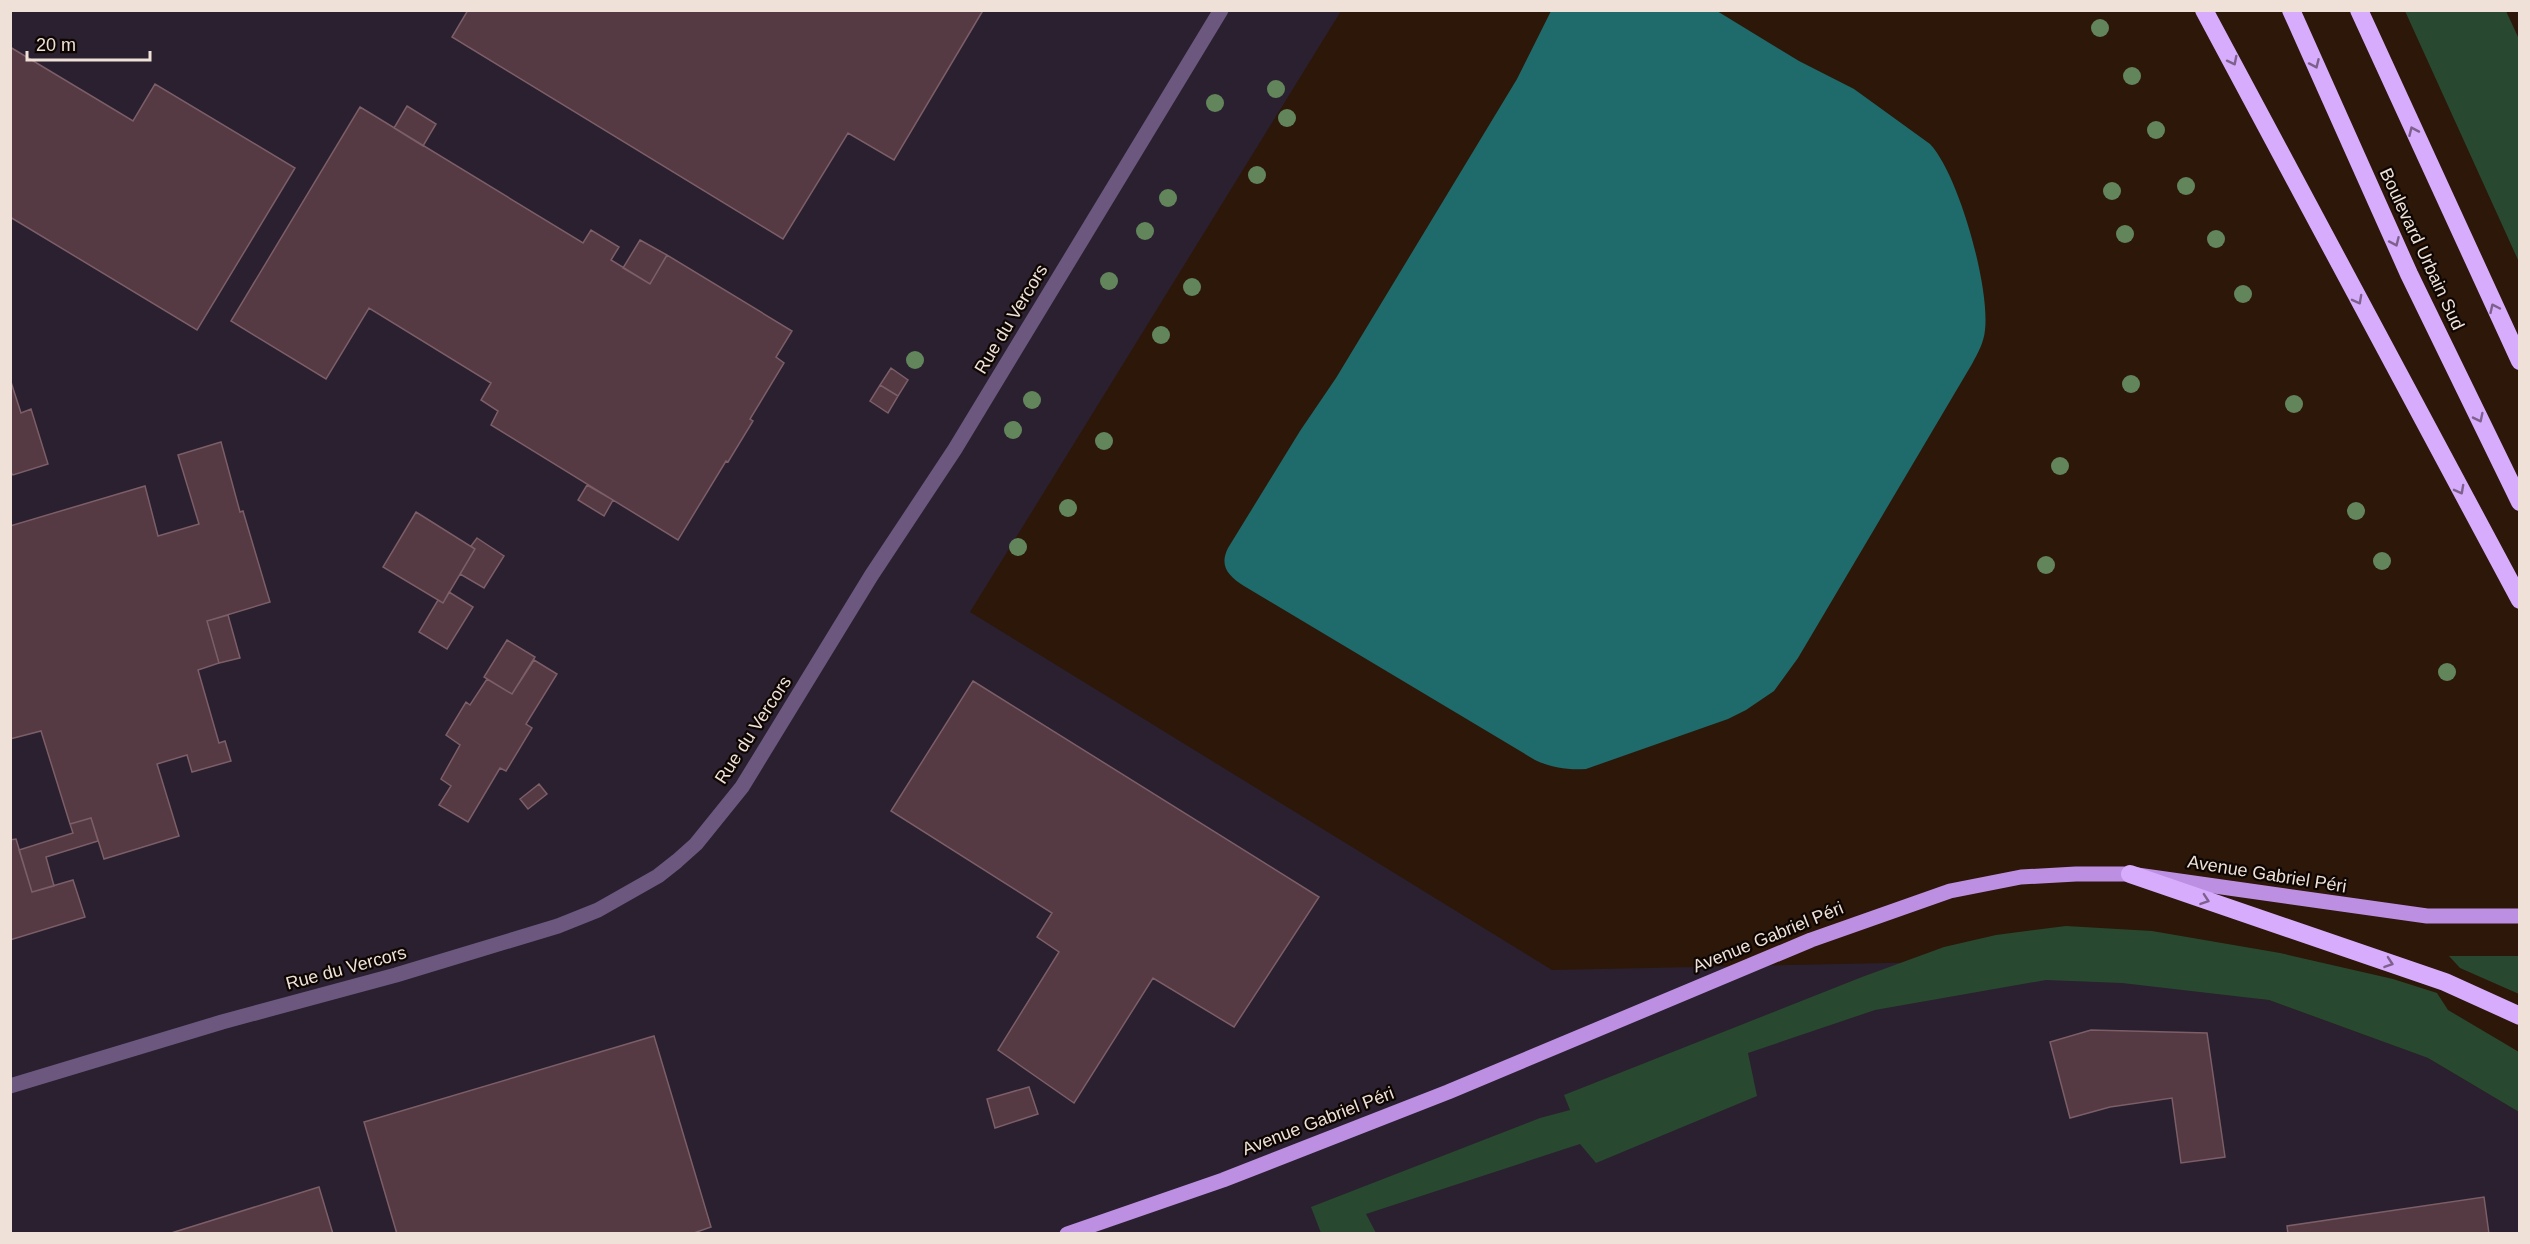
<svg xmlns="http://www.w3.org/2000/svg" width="2530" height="1244" font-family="Helvetica,sans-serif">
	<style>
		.industrial { fill: #2a202f }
		.green { fill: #294830 }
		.water { fill: #1f6a6a }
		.building { fill: #553943; stroke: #7c5e67; stroke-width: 1.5 }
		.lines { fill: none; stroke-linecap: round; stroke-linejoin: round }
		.minor { stroke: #6c577f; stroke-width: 15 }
		.major { stroke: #bc8fe3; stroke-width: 15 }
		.highway { stroke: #d7acfd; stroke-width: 18 }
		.tree { fill: #62855c }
		.oneway { stroke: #7d618c }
		.labels { text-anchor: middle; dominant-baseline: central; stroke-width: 4.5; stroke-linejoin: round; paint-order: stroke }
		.street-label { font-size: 18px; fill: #f0e1d8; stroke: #0e0602 }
	</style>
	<rect width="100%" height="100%" fill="#2c1709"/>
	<path class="industrial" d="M 10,11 L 1341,11 L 970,612 L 1552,970 L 1985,961 L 2269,1000 L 2428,1058 L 2519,1112 L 2519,1233 L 11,1233 Z"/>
	<path class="green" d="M 2405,11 L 2506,11 L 2519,39 L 2519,262 Z
		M 2066,926 L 2152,931 L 2280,953 L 2393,979 L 2437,993 L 2448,1010 L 2519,1052 L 2519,1112 L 2428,1058 L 2269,1000 L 2122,983 L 2046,980 L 1875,1010 L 1748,1053 L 1757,1096 L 1596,1163 L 1580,1144 L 1366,1214 L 1376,1233 L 1321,1233 L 1311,1207 L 1540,1118 L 1570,1110 L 1564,1095 L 1862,977 L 1944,947 L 1996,935 Z
		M 2449,956 L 2519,956 L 2519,994 L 2460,968 Z"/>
	<path class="water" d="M 1551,11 L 1717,11 L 1799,61 L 1854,89 L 1930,144 C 1959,175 1990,287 1985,330 C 1984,342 1978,353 1972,364 L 1798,658 L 1774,691 L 1746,710 L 1728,719 L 1586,769 C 1567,770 1552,768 1535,760 L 1244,586 C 1228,576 1219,566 1228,548 L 1300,431 L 1336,378 L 1517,79 Z"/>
	<path class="building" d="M 468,10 L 980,10 L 982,12 L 894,160 L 848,133 L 783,239 L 452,37 Z
		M 10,47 L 133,121 L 155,84 L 295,168 L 197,330 L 10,217 Z
		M 407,106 L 436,124 L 423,146 L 394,128 Z
		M 360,107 L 583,243 L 591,230 L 619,247 L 611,260 L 650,284 L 667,255 L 792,331 L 776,357 L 784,363 L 750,419 L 753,421 L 728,462 L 726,461 L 678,540 L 491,425 L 498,411 L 481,400 L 491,383 L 369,308 L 326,379 L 231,321 Z
		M 640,240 L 667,255 L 650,284 L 623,268 Z
		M 891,368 L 908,380 L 898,396 L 880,385 Z
		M 10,379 L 21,413 L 31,409 L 48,464 L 13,475 L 10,472 Z
		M 880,385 L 898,396 L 888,413 L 870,401 Z
		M 221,442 L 240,512 L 243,511 L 270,602 L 207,621 L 219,663 L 198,670 L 219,743 L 225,741 L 231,761 L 192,772 L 187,755 L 157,764 L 179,836 L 104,859 L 91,818 L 70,824 L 41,731 L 10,739 L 10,526 L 145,486 L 158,536 L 199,524 L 178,455 Z
		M 587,485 L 613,500 L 604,516 L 578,500 Z
		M 416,512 L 475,549 L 443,603 L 383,567 Z
		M 477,538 L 504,556 L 484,588 L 460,574 L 475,549 L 471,546 Z
		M 449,592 L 473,607 L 447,649 L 419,632 L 438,600 L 443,603 Z
		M 228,615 L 240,658 L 219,663 L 207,621 Z
		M 507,640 L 535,657 L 512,694 L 484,677 Z
		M 534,660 L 557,674 L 526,724 L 532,728 L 506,771 L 500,768 L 468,822 L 439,805 L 451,786 L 441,779 L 460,745 L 446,735 L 466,702 L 470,705 L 487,679 L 512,694 Z
		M 973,681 L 1319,897 L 1234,1027 L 1153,978 L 1074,1103 L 998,1050 L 1059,952 L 1037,937 L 1052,913 L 891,811 Z
		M 539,784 L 547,794 L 528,809 L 520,799 Z
		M 91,818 L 98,841 L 46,857 L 54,886 L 32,892 L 19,850 L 73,833 L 70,824 Z
		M 16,839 L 32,892 L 73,880 L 85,917 L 10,940 L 10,840 Z
		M 2091,1030 L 2207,1033 L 2225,1157 L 2181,1163 L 2172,1098 L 2110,1107 L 2070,1118 L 2050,1042 Z
		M 654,1036 L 711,1227 L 691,1234 L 397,1234 L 364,1122 Z
		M 1029,1087 L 1038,1114 L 995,1128 L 987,1099 Z
		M 319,1187 L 333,1234 L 168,1234 Z
		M 2484,1197 L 2489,1234 L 2288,1234 L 2287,1226 Z"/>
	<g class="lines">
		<path class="minor" d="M 10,1086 L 222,1022 L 396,975 L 558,926 L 598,910 L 658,876 L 677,861 L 696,844 L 742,787 L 871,576 L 955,449 L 1221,10"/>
		<path class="major" d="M 1067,1234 L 1223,1180 L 1448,1092 L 1811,940 L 1950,891 L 2021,877 L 2076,874 L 2130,874 L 2427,916 L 2520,916"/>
		<path class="highway" d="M 2204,10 L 2520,600
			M 2291,10 L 2409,274 L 2520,502
			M 2359,10 L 2520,361
			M 2130,874 L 2445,982 L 2520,1016"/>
	</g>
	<g class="tree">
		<circle cx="2100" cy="28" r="9"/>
		<circle cx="2132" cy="76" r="9"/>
		<circle cx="1276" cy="89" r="9"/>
		<circle cx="1215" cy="103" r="9"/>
		<circle cx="1287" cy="118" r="9"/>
		<circle cx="2156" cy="130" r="9"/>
		<circle cx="1257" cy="175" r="9"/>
		<circle cx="2186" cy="186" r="9"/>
		<circle cx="2112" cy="191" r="9"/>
		<circle cx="1168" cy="198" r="9"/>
		<circle cx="1145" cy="231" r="9"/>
		<circle cx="2125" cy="234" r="9"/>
		<circle cx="2216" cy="239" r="9"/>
		<circle cx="1109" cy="281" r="9"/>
		<circle cx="1192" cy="287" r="9"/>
		<circle cx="2243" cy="294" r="9"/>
		<circle cx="1161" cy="335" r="9"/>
		<circle cx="915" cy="360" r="9"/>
		<circle cx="2131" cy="384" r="9"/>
		<circle cx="1032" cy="400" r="9"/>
		<circle cx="2294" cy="404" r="9"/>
		<circle cx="1013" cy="430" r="9"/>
		<circle cx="1104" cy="441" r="9"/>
		<circle cx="2060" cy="466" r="9"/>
		<circle cx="1068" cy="508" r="9"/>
		<circle cx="2356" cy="511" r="9"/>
		<circle cx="1018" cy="547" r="9"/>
		<circle cx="2382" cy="561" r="9"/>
		<circle cx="2046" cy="565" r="9"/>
		<circle cx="2447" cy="672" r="9"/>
	</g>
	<defs><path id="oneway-chevron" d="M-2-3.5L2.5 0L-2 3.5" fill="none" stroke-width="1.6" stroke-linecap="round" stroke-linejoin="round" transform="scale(1.5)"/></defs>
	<g class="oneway">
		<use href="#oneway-chevron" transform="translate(2233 61) rotate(63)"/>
		<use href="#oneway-chevron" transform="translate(2315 64) rotate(66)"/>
		<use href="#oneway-chevron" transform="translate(2413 131) rotate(-114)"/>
		<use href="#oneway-chevron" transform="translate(2395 242) rotate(66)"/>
		<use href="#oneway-chevron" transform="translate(2358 300) rotate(62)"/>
		<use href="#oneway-chevron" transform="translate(2494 308) rotate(-115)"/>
		<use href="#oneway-chevron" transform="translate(2479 418) rotate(64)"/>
		<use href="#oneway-chevron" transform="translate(2460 490) rotate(62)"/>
		<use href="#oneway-chevron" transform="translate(2205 900) rotate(19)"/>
		<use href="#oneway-chevron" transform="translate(2389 963) rotate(19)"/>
	</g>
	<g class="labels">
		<g class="street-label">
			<text transform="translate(2422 249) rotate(65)">Boulevard Urbain Sud</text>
			<text transform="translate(1011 319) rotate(-59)">Rue du Vercors</text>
			<text transform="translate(753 730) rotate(-57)">Rue du Vercors</text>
			<text transform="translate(2267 874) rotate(9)">Avenue Gabriel Péri</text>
			<text transform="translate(1768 937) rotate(-22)">Avenue Gabriel Péri</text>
			<text transform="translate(346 968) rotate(-15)">Rue du Vercors</text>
			<text transform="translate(1318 1121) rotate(-21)">Avenue Gabriel Péri</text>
		</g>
	</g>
	<rect width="2530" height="1244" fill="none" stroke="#f0e1d8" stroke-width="24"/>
	<path d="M27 51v9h123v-9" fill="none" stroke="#f0e1d8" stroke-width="3"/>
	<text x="36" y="51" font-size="18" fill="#f0e1d8" stroke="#0e0602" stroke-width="4.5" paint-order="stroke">20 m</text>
</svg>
